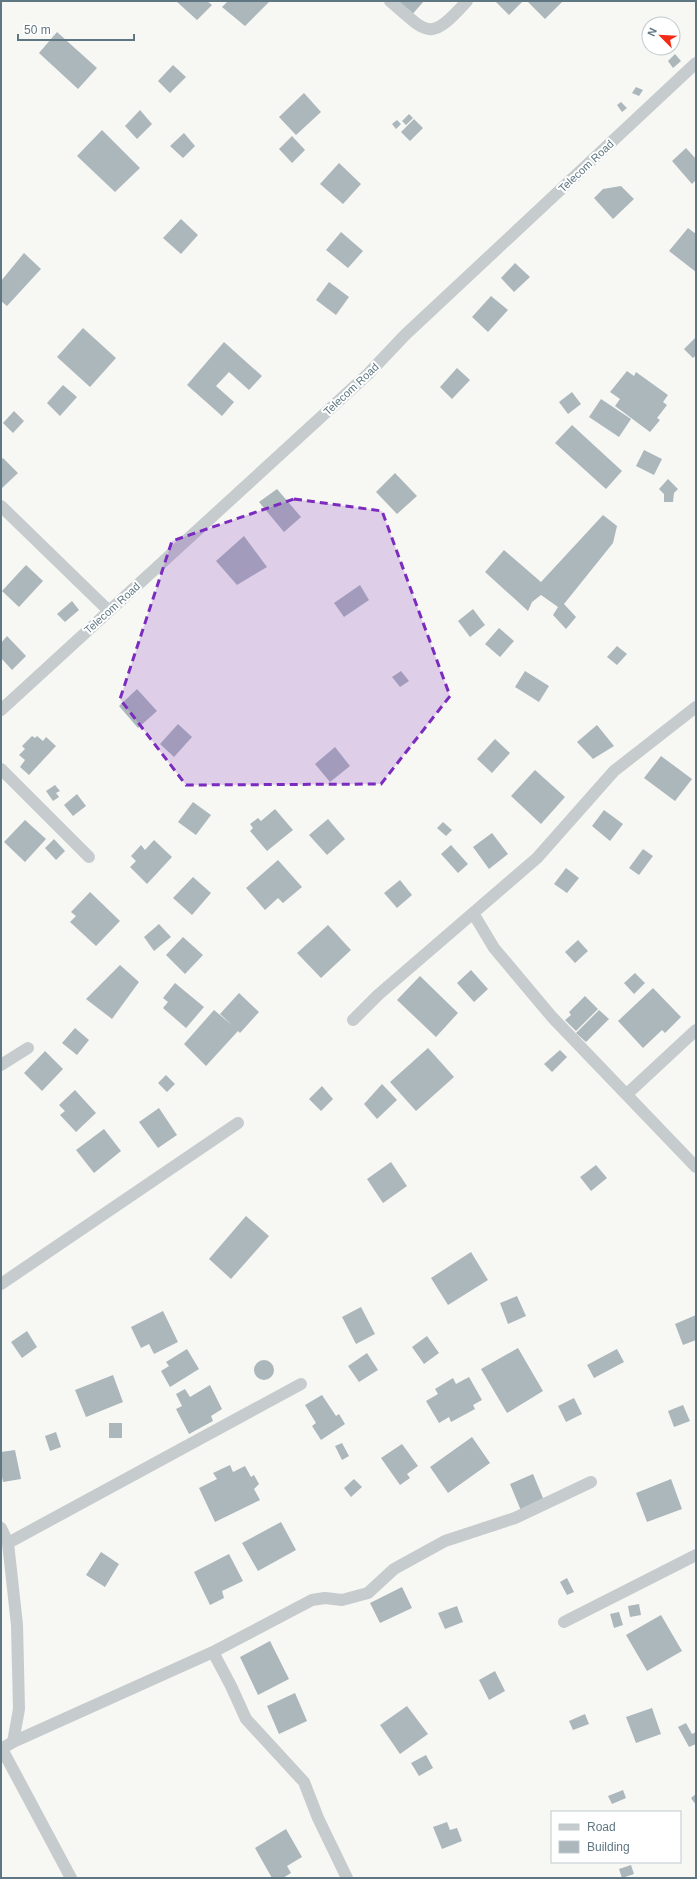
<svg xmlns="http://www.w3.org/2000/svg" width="697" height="1879" font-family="Arial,sans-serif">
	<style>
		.building { fill: #acb7bc }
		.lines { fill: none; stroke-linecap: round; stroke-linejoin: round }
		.minor { stroke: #c6cbce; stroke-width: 12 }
		.marked { fill: #7b2cbf; fill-opacity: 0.2; stroke: #7b2cbf; stroke-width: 3; stroke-dasharray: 8 5; stroke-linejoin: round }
		.labels { text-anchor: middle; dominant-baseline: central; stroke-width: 4; stroke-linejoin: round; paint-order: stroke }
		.street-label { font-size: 11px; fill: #5f7782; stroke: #fff }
	</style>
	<rect width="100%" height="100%" fill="#f7f7f3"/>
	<path class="building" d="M 176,1 L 207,1 L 212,5 L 197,20 Z
		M 228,1 L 270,1 L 245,26 L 222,7 Z
		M 393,1 L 424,1 L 410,17 Z
		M 495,1 L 523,1 L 509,15 Z
		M 527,1 L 563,1 L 545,19 Z
		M 57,32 L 97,68 L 78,89 L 39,53 Z
		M 675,54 L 681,61 L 673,68 L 668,61 Z
		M 173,65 L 186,77 L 170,93 L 158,81 Z
		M 636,87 L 643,90 L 639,96 L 632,93 Z
		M 304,93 L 321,112 L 296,135 L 279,117 Z
		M 621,102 L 627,108 L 622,112 L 617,105 Z
		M 140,110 L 152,124 L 137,139 L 125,126 Z
		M 409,114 L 413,118 L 406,125 L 402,121 Z
		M 414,119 L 423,128 L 410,141 L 401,132 Z
		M 397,120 L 401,124 L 396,129 L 392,124 Z
		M 102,130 L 140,168 L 115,192 L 77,156 Z
		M 184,133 L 195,146 L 183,158 L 170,146 Z
		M 292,136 L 305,150 L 292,163 L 279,149 Z
		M 686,148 L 696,159 L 696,180 L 692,184 L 672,161 Z
		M 339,163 L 361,184 L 343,204 L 320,184 Z
		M 621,186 L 634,199 L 613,219 L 594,198 L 603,189 Z
		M 181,219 L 198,235 L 181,254 L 163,238 Z
		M 688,228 L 696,234 L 696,272 L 669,251 Z
		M 341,232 L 363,251 L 348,268 L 326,250 Z
		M 24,253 L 41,269 L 7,306 L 1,301 L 1,281 Z
		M 515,263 L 530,277 L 514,292 L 501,278 Z
		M 329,282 L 349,297 L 336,315 L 316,300 Z
		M 491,296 L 508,310 L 488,332 L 472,317 Z
		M 83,328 L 116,358 L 90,387 L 57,357 Z
		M 695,338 L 696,355 L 693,358 L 684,349 Z
		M 224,342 L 262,376 L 249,390 L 229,372 L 216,386 L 234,402 L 222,416 L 187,385 Z
		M 457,368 L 470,380 L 452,399 L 440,387 Z
		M 627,371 L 634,376 L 636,372 L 668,395 L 663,402 L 667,405 L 657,418 L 660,420 L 650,432 L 615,406 L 620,399 L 610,392 Z
		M 63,385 L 77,397 L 60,416 L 47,403 Z
		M 572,392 L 581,404 L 568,414 L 559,402 Z
		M 601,399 L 631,419 L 619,437 L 589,417 Z
		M 14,411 L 24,421 L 13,433 L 3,423 Z
		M 572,425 L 622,471 L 606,489 L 555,443 Z
		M 644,450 L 662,459 L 654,475 L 636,466 Z
		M 3,458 L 18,473 L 1,489 L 1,460 Z
		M 395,473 L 417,496 L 397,514 L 376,492 Z
		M 668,479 L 678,489 L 674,493 L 673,502 L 664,502 L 664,494 L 659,489 Z
		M 277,489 L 301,517 L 284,532 L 259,502 Z
		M 603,515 L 617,526 L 613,543 L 564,604 L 576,617 L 566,629 L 553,615 L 558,607 L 541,595 L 532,602 L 528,611 L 485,572 L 504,550 L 541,582 Z
		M 244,536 L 267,567 L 237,585 L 216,561 Z
		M 26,565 L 43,581 L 19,607 L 2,591 Z
		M 360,585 L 369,600 L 344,617 L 334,603 Z
		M 72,601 L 79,610 L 65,622 L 57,614 Z
		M 473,609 L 485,625 L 470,637 L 458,621 Z
		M 499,628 L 514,641 L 500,657 L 485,644 Z
		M 7,636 L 26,656 L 12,670 L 1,658 L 1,643 Z
		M 617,646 L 627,654 L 617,665 L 607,657 Z
		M 401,671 L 409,681 L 400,687 L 392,677 Z
		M 525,671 L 549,686 L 539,702 L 515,687 Z
		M 137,689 L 157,711 L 138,728 L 119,706 Z
		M 178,724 L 192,737 L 174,757 L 160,744 Z
		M 597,725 L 614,746 L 593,759 L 577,742 Z
		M 32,736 L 35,738 L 37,736 L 43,741 L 46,737 L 56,746 L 29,775 L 20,767 L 25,760 L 19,755 L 25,749 L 22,746 Z
		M 495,739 L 510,753 L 492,773 L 477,759 Z
		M 335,747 L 350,766 L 330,782 L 315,764 Z
		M 661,756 L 692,779 L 675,801 L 644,778 Z
		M 535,770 L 565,797 L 541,824 L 511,796 Z
		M 55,785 L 60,791 L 56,793 L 59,797 L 53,801 L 46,791 Z
		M 77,794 L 86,806 L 73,816 L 64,805 Z
		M 193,802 L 211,815 L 196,835 L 178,822 Z
		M 275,809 L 293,830 L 267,851 L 250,831 L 253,828 L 250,824 L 258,818 L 261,821 Z
		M 604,810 L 623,824 L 610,841 L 592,826 Z
		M 328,819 L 345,839 L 327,855 L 309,835 Z
		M 25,820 L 46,839 L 25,862 L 4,842 Z
		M 443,822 L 452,830 L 446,836 L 437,828 Z
		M 492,833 L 508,854 L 489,869 L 473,847 Z
		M 54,839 L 65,851 L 56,860 L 45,848 Z
		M 154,840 L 172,857 L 147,884 L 130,867 L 136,861 L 131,856 L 141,845 L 145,850 Z
		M 451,845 L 468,864 L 458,873 L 441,854 Z
		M 643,849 L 653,856 L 639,875 L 629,868 Z
		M 278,860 L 302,887 L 283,903 L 278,898 L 265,910 L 246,888 Z
		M 566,868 L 579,878 L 567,893 L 554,884 Z
		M 193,877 L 211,893 L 192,915 L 173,898 Z
		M 400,880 L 412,895 L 397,908 L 384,893 Z
		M 90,892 L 120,921 L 96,946 L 70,922 L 76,916 L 71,912 Z
		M 159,924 L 171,937 L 154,951 L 144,937 Z
		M 328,925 L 351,950 L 321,978 L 297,953 Z
		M 183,937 L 203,955 L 185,974 L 166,955 Z
		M 578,940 L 588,951 L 575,963 L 565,952 Z
		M 120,965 L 139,982 L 112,1019 L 86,999 Z
		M 471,970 L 488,989 L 474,1002 L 457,983 Z
		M 635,973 L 645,983 L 634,994 L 624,983 Z
		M 420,976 L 458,1013 L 436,1037 L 397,1000 Z
		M 175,983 L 204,1007 L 186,1028 L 163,1008 L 168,1002 L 163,998 Z
		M 653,988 L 681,1017 L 665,1033 L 662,1030 L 643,1048 L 618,1021 Z
		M 239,993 L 259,1012 L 240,1033 L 238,1031 L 206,1066 L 184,1044 L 214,1010 L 233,1026 L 220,1014 Z
		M 585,996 L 598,1009 L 576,1031 L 565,1020 L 571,1015 L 569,1012 Z
		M 599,1010 L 609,1019 L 586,1042 L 576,1033 Z
		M 75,1028 L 89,1040 L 77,1055 L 62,1043 Z
		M 428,1048 L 454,1077 L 416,1111 L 390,1082 Z
		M 560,1050 L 567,1057 L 552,1072 L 544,1064 Z
		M 45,1051 L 63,1069 L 42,1091 L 24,1073 Z
		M 166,1075 L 175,1084 L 167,1092 L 158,1083 Z
		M 382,1084 L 397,1100 L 377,1119 L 364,1104 Z
		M 322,1086 L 333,1099 L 321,1111 L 309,1099 Z
		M 75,1090 L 96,1113 L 76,1132 L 60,1115 L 65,1111 L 59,1105 Z
		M 159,1108 L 177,1135 L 158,1148 L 139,1122 Z
		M 104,1129 L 121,1151 L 94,1173 L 76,1150 Z
		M 391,1162 L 407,1186 L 383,1203 L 367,1179 Z
		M 596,1165 L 607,1178 L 591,1191 L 580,1177 Z
		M 246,1216 L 269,1236 L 231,1279 L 209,1259 Z
		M 471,1252 L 488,1280 L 448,1305 L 431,1278 Z
		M 517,1296 L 526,1316 L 508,1324 L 500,1303 Z
		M 361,1307 L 375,1334 L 356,1344 L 342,1317 Z
		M 163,1311 L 178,1342 L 154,1354 L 149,1344 L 141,1348 L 131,1327 Z
		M 696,1315 L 696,1340 L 683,1345 L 675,1324 Z
		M 27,1331 L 37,1347 L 22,1358 L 11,1342 Z
		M 427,1336 L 439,1353 L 424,1364 L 412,1347 Z
		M 518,1348 L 543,1391 L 507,1413 L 481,1369 Z
		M 187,1349 L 199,1369 L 170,1387 L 161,1371 L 169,1366 L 166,1362 Z
		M 617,1349 L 624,1362 L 594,1378 L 587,1365 Z
		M 367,1353 L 378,1370 L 359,1382 L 348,1366 Z
		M254 1370a10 10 0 1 1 20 0a10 10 0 1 1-20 0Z
		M 113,1375 L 123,1402 L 86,1417 L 75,1390 Z
		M 469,1377 L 482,1400 L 473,1405 L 475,1409 L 451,1422 L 449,1417 L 439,1423 L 426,1401 L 438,1394 L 435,1389 L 453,1378 L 456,1384 Z
		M 210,1385 L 222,1409 L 211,1416 L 213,1421 L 189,1434 L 176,1409 L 182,1406 L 176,1394 L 185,1389 L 190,1397 Z
		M 322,1395 L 336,1416 L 339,1414 L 345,1424 L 321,1440 L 312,1426 L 316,1423 L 305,1405 Z
		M 574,1398 L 582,1414 L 566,1422 L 558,1406 Z
		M 683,1405 L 690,1421 L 674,1427 L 668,1411 Z
		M 109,1423 L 122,1423 L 122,1438 L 109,1438 Z
		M 56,1432 L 61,1447 L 50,1451 L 45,1436 Z
		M 472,1437 L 490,1463 L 448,1493 L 430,1467 Z
		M 342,1443 L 349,1456 L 342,1460 L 335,1446 Z
		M 402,1444 L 418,1466 L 407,1474 L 410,1478 L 400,1485 L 381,1458 Z
		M 15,1450 L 21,1479 L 3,1482 L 1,1472 L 1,1452 Z
		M 230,1465 L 233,1472 L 245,1466 L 251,1477 L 254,1475 L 259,1484 L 254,1489 L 260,1500 L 215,1522 L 199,1488 L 217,1479 L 213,1473 Z
		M 533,1474 L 545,1503 L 522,1513 L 510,1484 Z
		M 354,1479 L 362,1487 L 351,1497 L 344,1488 Z
		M 671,1479 L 682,1509 L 647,1522 L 636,1493 Z
		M 281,1522 L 296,1550 L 258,1571 L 242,1543 Z
		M 101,1552 L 119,1564 L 105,1587 L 86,1575 Z
		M 229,1554 L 243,1581 L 222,1591 L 224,1598 L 210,1605 L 194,1572 Z
		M 567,1578 L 574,1592 L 567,1595 L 560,1582 Z
		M 402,1587 L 412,1608 L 380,1623 L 370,1603 Z
		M 639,1604 L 641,1615 L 630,1617 L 628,1606 Z
		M 457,1606 L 463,1622 L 445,1629 L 438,1613 Z
		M 619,1612 L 623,1625 L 614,1628 L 610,1614 Z
		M 661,1615 L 682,1651 L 647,1671 L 626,1635 Z
		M 270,1641 L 289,1679 L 258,1695 L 240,1657 Z
		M 495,1671 L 505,1691 L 489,1700 L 479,1680 Z
		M 295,1693 L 307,1721 L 279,1734 L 267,1706 Z
		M 407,1706 L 428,1734 L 400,1754 L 380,1725 Z
		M 652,1708 L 661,1734 L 636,1743 L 626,1717 Z
		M 585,1714 L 589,1724 L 573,1730 L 569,1721 Z
		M 686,1723 L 692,1734 L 696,1732 L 696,1744 L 689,1747 L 678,1727 Z
		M 426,1755 L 433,1768 L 419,1776 L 411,1763 Z
		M 623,1790 L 626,1798 L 612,1804 L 608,1796 Z
		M 696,1794 L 696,1805 L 691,1798 Z
		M 447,1822 L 450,1830 L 457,1828 L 462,1841 L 442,1849 L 433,1827 Z
		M 286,1829 L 302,1857 L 287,1866 L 291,1873 L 283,1878 L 272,1878 L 255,1848 Z
		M 631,1865 L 634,1874 L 622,1878 L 619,1869 Z"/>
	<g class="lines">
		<path class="minor" d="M 390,1 C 429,35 430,42 467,1
			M 1,506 L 109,611
			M 1,710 L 368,374 L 405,335 L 696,63
			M 1,769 L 89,857
			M 473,913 L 494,948 L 552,1017 L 696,1167
			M 353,1020 L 378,995 L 537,858 L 614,771 L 696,707
			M 1,1065 L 28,1048
			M 627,1094 L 696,1030
			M 1,1284 L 238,1123
			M 1,1528 L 8,1543 L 17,1625 L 19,1709 L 13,1742 L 1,1749
			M 8,1543 L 301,1384
			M 564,1622 L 696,1555
			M 213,1652 L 312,1600 L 325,1598 L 342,1600 L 368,1593 L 394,1569 L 445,1541 L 515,1518 L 591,1482
			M 13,1742 L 213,1652 L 231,1686 L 246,1719 L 304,1782 L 318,1818 L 347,1878
			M 2,1749 L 71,1878"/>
	</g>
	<path class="marked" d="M 294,499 L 382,511 L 450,696 L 381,784 L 186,785 L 120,699 L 172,541 Z"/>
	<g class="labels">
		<g class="street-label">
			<text transform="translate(586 166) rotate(-43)">Telecom Road</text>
			<text transform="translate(351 389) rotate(-43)">Telecom Road</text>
			<text transform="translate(112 608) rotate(-42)">Telecom Road</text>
		</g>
	</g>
	<rect width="697" height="1879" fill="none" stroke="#5f7782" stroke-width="4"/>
	<rect x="551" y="1811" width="130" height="52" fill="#ffffff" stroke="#bfc9cd"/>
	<rect x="559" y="1824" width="20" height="6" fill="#c6cbce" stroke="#bfc9cd"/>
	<text x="587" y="1831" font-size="12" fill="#5f7782">Road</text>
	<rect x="559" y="1841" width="20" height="12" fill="#acb7bc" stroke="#bfc9cd"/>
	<text x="587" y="1851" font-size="12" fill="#5f7782">Building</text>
	<g transform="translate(661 36) rotate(294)"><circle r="19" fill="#ffffff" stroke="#bfc9cd"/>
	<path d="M0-3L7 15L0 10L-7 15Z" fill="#f42c17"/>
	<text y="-6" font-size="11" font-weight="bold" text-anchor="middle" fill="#5f7782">N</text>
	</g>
	<path d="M18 34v6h116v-6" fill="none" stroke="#5f7782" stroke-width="2"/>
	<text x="24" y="34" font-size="12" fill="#5f7782" stroke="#ffffff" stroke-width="3" paint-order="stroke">50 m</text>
</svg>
